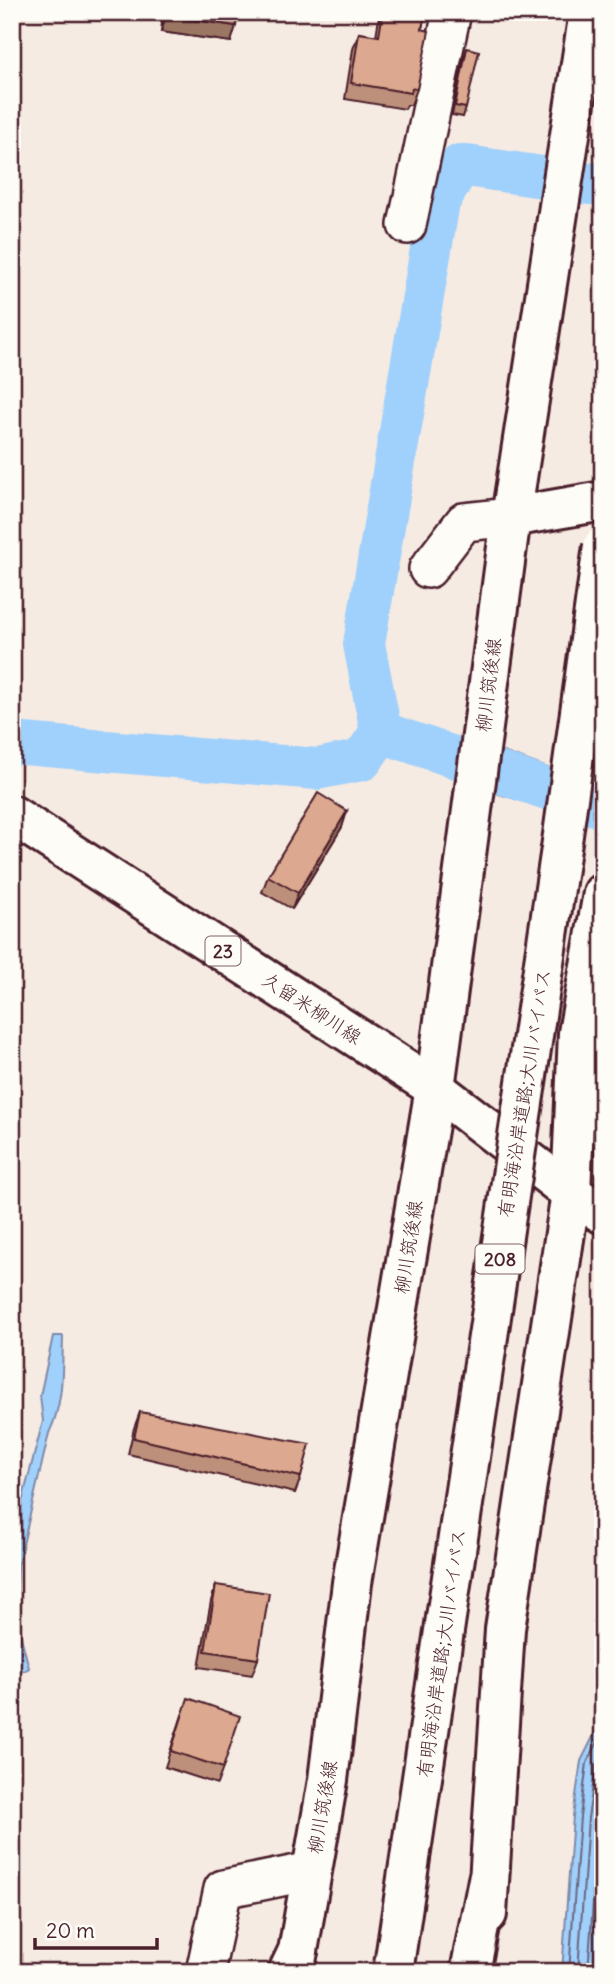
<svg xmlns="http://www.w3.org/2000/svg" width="615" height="1984" font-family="Delius,'Klee One',sans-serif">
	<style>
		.water { fill: #a0d0fc; stroke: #7e89a8; stroke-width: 2 }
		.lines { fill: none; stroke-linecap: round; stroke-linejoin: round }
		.shore { stroke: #6c667f; stroke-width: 2 }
		.canal { stroke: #a0d0fc; stroke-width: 42 }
		.minor-casing { stroke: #4a1f2b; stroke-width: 42 }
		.secondary-casing { stroke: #4a1f2b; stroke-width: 44 }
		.primary-casing { stroke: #4a1f2b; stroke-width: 44 }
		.motorway-casing { stroke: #4a1f2b; stroke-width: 44 }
		.minor { stroke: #fdfcf7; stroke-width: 37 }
		.secondary { stroke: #fdfcf7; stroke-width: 38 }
		.primary { stroke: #fdfcf7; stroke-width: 38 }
		.motorway { stroke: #fdfcf7; stroke-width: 38 }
		.motorway-bridge-casing { stroke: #4a1f2b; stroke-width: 44; stroke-linecap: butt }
		.motorway-bridge { stroke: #fdfcf7; stroke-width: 38 }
		.wall { fill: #bd907b; stroke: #4a1f2b; stroke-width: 2 }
		.shaded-wall { fill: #9a7664; stroke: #4a1f2b; stroke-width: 2 }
		.building { fill: #dca88f; stroke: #4a1f2b; stroke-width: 2 }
		.labels { text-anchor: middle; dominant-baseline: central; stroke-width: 5; stroke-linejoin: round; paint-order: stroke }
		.shield { fill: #fdfcf7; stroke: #806168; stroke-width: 2 }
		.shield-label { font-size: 18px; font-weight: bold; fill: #4a1f2b }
		.street-label { font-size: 19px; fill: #4a1f2b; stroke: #fdfcf7 }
	</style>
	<rect width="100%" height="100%" fill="#f6ebe2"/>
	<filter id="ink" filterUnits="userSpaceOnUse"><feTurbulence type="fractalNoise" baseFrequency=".0143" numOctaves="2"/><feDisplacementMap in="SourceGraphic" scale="14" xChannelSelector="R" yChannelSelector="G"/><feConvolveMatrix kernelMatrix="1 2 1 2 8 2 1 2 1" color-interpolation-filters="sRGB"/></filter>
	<g filter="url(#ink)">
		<path class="water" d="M 503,752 L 599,786 L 588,822 L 496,793 Z
			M 53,1336 L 63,1336 C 62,1369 64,1403 49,1433 L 18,1566 L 17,1601 L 21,1637 L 29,1668 L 24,1671 L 12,1667 L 12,1539 L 43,1421 L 40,1396 Z
			M 603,1717 L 603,1972 L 562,1972 L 573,1816 L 581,1761 Z"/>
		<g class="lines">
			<path class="shore" d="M 548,793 L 517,783 L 515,777 L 519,775 L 549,785
				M 546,802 L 507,789 C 503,783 506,767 511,763 L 550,777
				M 569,1972 L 580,1817 L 587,1763 L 603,1732
				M 578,1972 L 588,1818 L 596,1766 L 603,1752
				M 588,1972 L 599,1819 L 603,1791"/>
			<path class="canal" d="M 381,732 L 603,808
				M 12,743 L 317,769 L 362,760 L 381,732 L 364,644 L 439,202 L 460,165 L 590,184 L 603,182"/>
			<g class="minor-casing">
				<path id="minor" d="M 407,225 L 452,12
					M 428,569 L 464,522 L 511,517
					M 205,1972 L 223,1889 L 311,1871"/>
			</g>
			<g class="secondary-casing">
				<path id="secondary" d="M 511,517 L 603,501
					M 487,1914 L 505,1629 L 571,1193 L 578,1033 L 603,893
					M 288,1972 L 298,1951 L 328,1780 L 352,1583 L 435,1088 L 511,517 L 589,12"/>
			</g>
			<g class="primary-casing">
				<path id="primary" d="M 12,815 L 435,1088 L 571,1193 L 603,1214"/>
			</g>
			<g class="motorway-casing">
				<path id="motorway" d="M 294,1972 L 298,1951
					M 470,1972 L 488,1880"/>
			</g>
			<use href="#minor" class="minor"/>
			<use href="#secondary" class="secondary"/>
			<use href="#primary" class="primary"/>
			<use href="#motorway" class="motorway"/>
			<g class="motorway-bridge-casing">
				<path id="motorway-bridge" d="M 393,1972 L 563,835 L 603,546"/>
			</g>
			<use href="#motorway-bridge" class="motorway-bridge"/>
		</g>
		<path class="wall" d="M 163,12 L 238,12 L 231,42 L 161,32 Z
			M 380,12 L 425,12 L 422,29 L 417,89 L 411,105 L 407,105 L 405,109 L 345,99 L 353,49 L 359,33 L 376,36 Z
			M 467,48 L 466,108 L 463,117 L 452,115 L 464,57 Z
			M 347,811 L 342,827 L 292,909 L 262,892 L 268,876 Z
			M 140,1412 L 301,1477 L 295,1493 L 128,1454 L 134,1428 Z
			M 216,1585 L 258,1659 L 252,1675 L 199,1667 L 211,1601 Z
			M 182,1715 L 223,1768 L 217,1784 L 165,1767 Z"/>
		<path class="shaded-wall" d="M 166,16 L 236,26 L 231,42 L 161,32 Z
			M 347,811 L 342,827 L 292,909 L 298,893 Z"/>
		<path class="building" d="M 167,12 L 238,12 L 236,26 L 166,16 Z
			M 383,12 L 425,12 L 422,29 L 429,31 L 417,89 L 412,88 L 411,93 L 351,83 L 359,33 L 379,36 Z
			M 467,48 L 479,51 L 466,108 L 455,106 Z
			M 318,793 L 347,811 L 298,893 L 268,876 Z
			M 140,1412 L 310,1444 L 301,1477 L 134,1438 Z
			M 216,1585 L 269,1593 L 258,1659 L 205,1651 Z
			M 188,1698 L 240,1716 L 223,1768 L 171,1751 Z"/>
	</g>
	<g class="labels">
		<g class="shield">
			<rect x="205.5" y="936.5" width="35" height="29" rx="5"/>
			<rect x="475.5" y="1244.5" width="49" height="29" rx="5"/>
		</g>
		<g class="shield-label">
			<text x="223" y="951">23</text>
			<text x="500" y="1259">208</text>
		</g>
		<g class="street-label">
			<text transform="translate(488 685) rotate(-83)">柳川筑後線</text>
			<text transform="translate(312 1008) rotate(33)">久留米柳川線</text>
			<text transform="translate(524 1093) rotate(-81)">有明海沿岸道路;大川バイパス</text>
			<text transform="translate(408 1247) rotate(-81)">柳川筑後線</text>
			<text transform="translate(441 1653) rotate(-82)">有明海沿岸道路;大川バイパス</text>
			<text transform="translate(322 1807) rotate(-80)">柳川筑後線</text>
		</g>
	</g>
	<rect width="615" height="1984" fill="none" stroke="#fdfcf7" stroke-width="42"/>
	<rect x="21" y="21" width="573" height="1942" fill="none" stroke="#4a1f2b" stroke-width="2.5" filter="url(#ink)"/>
	<path d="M35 1938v10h122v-10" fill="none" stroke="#4a1f2b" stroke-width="3.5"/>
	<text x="46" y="1938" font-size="21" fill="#4a1f2b" stroke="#fdfcf7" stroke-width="5" paint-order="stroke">20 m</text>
</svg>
